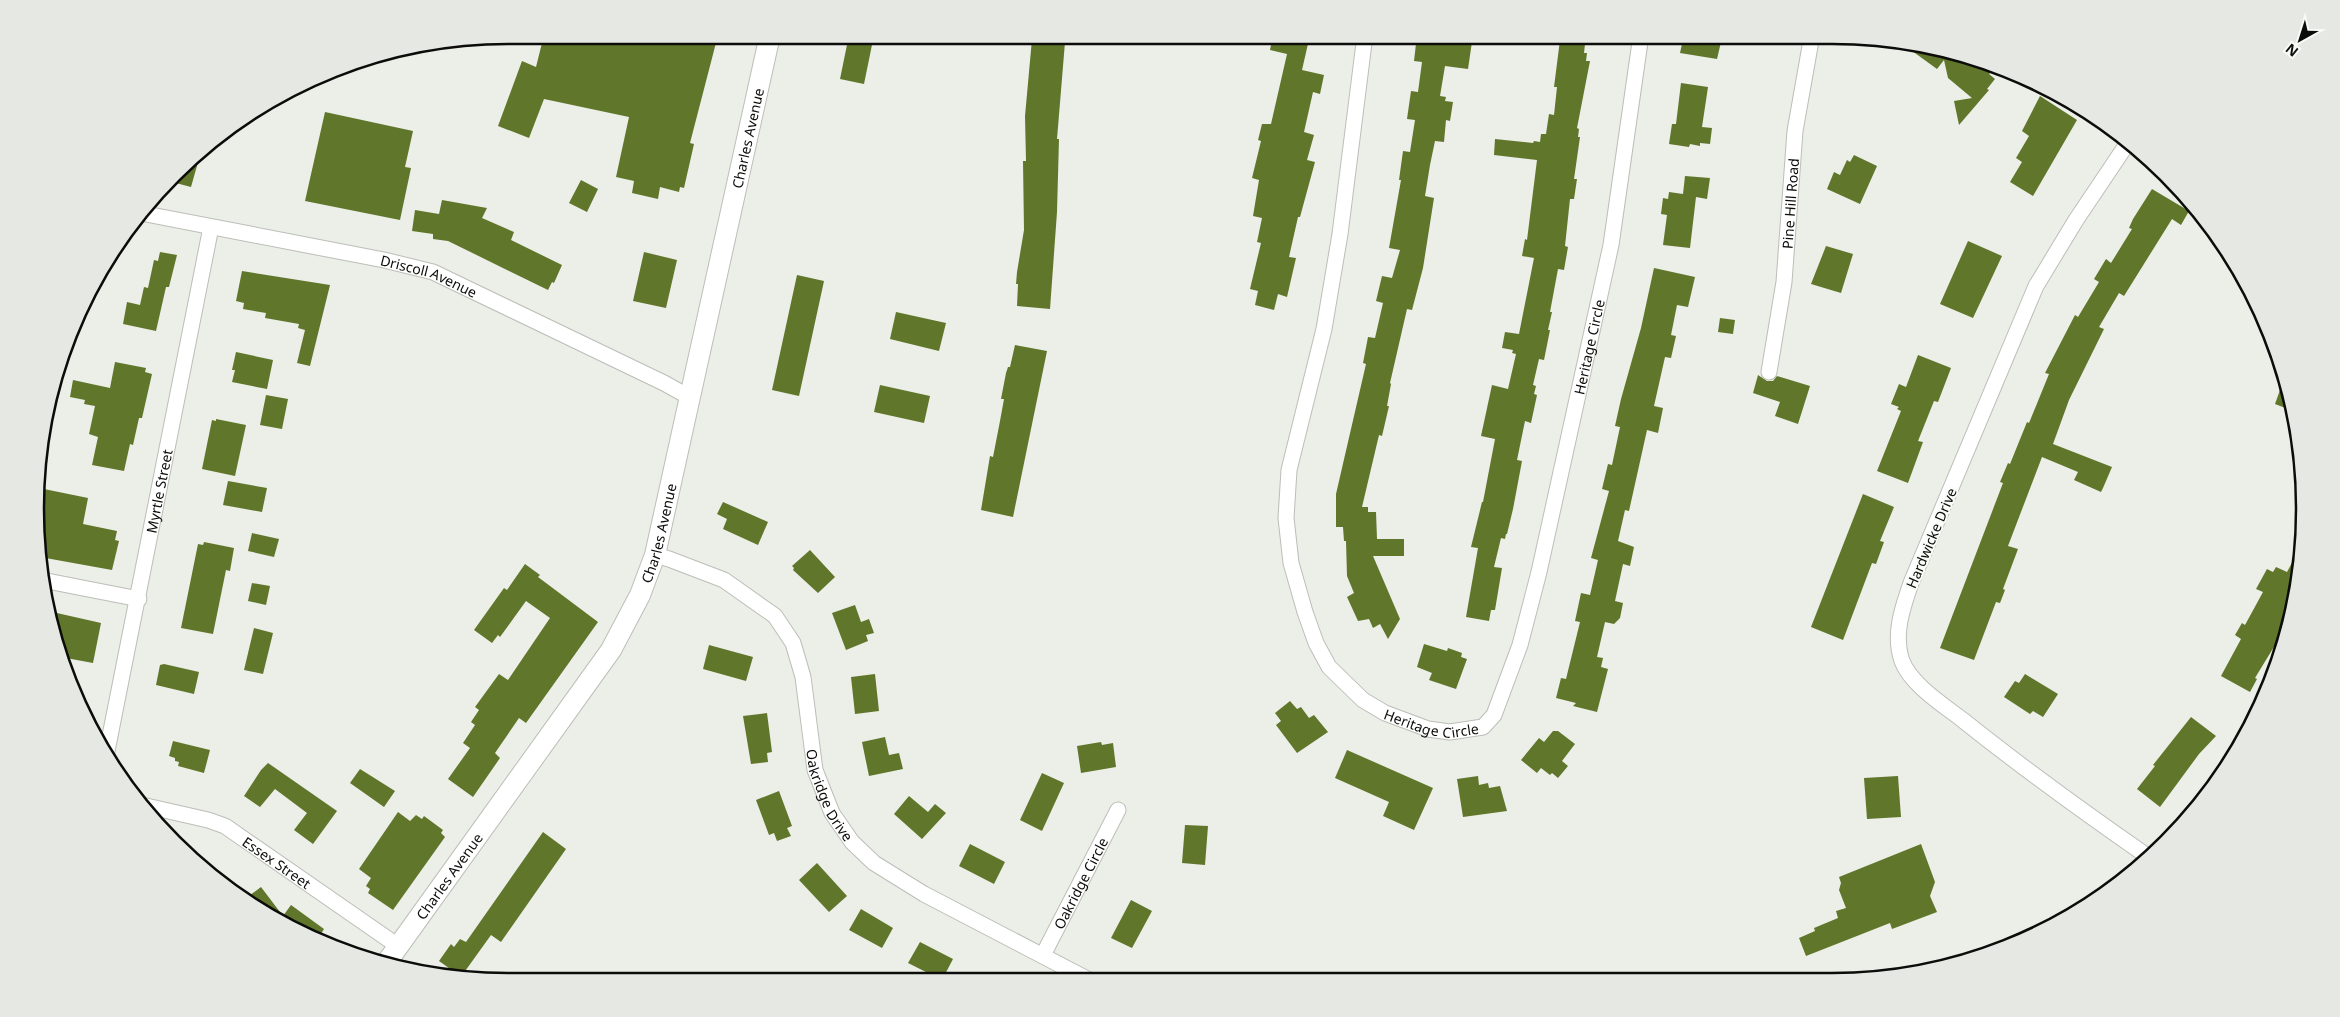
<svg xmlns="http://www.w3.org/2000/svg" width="2340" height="1017" font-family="'Noto Sans',sans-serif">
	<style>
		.building { fill: #60762a }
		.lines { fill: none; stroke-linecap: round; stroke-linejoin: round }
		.street-casing { stroke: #bcbeb8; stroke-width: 17 }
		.secondary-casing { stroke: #bcbeb8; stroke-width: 22 }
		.street { stroke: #fff; stroke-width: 15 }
		.secondary { stroke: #fff; stroke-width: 20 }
		.labels { text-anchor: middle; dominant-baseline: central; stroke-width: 4; stroke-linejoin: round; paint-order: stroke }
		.street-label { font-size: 14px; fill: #0c0c0a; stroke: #f9fbf6 }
		.rim { fill: none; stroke: #0c0c0a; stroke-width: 2.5 }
	</style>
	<rect width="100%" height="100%" fill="#eceee8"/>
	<path class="building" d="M 544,35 L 718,35 L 690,143 L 694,144 L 684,188 L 680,187 L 679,192 L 660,187 L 658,199 L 632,193 L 634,181 L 616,177 L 629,117 L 544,99 L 529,138 L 498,126 L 522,61 L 536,67 Z
		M 849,35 L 874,35 L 864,84 L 840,79 Z
		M 1273,35 L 1310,35 L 1302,70 L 1324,75 L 1320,94 L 1313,92 L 1304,132 L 1314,135 L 1307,160 L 1315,162 L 1300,217 L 1298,217 L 1289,257 L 1296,258 L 1287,297 L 1278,294 L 1274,310 L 1255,305 L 1258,291 L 1250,289 L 1261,243 L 1257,242 L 1262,218 L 1253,216 L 1259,180 L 1252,178 L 1261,141 L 1258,140 L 1262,124 L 1271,124 L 1287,54 L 1270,50 Z
		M 1417,35 L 1473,35 L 1468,69 L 1445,66 L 1440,96 L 1446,97 L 1445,101 L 1453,102 L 1450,121 L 1446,120 L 1444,142 L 1435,141 L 1430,165 L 1425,196 L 1434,198 L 1423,268 L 1412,310 L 1407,309 L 1390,383 L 1391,384 L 1387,406 L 1389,406 L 1382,436 L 1379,435 L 1362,507 L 1368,507 L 1368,512 L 1376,512 L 1377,539 L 1404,539 L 1404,556 L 1373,556 L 1400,619 L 1388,639 L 1380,624 L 1373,628 L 1369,619 L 1358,621 L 1347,597 L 1354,593 L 1347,576 L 1346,541 L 1344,541 L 1343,527 L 1336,527 L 1336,494 L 1366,364 L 1363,363 L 1368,337 L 1375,338 L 1383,303 L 1376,301 L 1382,276 L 1392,278 L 1400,250 L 1389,248 L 1401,180 L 1399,180 L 1403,151 L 1410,152 L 1415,120 L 1407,119 L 1411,91 L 1418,92 L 1422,62 L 1414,61 Z
		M 1684,35 L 1716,35 L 1715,40 L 1721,42 L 1717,59 L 1680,53 Z
		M 1032,39 L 1065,42 L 1057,139 L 1059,139 L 1057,212 L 1050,309 L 1017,306 L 1018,284 L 1016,284 L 1017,272 L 1024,230 L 1023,161 L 1026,161 L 1025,116 Z
		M 1560,40 L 1585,44 L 1584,53 L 1587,53 L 1586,61 L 1590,61 L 1577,128 L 1579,129 L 1578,137 L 1580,137 L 1574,179 L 1577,179 L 1574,199 L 1570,199 L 1565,246 L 1568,247 L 1564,270 L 1558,269 L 1550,312 L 1552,312 L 1548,330 L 1550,330 L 1544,360 L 1539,359 L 1533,385 L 1536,386 L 1534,394 L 1537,395 L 1531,423 L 1525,421 L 1517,460 L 1522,461 L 1513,509 L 1507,534 L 1506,534 L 1505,539 L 1501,538 L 1494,567 L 1502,568 L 1495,610 L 1491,610 L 1489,621 L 1466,617 L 1478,548 L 1471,547 L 1482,502 L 1483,502 L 1495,439 L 1481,436 L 1492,385 L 1508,389 L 1516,354 L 1512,353 L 1513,350 L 1502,348 L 1505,332 L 1519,334 L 1534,258 L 1522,256 L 1525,239 L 1527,240 L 1537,160 L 1494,155 L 1495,139 L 1533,143 L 1534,141 L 1540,142 L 1541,134 L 1546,134 L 1549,114 L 1554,115 L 1557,87 L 1554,87 Z
		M 1908,48 L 1990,63 L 1987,66 L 1992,71 L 1989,74 L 1995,79 L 1987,89 L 1989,90 L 1959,125 L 1954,101 L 1972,98 L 1948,78 L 1944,60 L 1937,69 Z
		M 1681,83 L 1708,87 L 1702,127 L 1712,128 L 1710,144 L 1700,143 L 1700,146 L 1690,144 L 1689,147 L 1669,144 L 1672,124 L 1676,124 Z
		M 2040,96 L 2077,120 L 2033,196 L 2010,182 L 2022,162 L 2016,158 L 2029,136 L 2022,131 Z
		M 325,112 L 413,131 L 405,167 L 411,168 L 400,220 L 305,201 Z
		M 202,148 L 191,187 L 172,182 L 197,152 Z
		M 1854,155 L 1877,166 L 1860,204 L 1827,189 L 1834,172 L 1840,175 L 1847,160 L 1850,162 Z
		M 1685,176 L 1710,178 L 1707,199 L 1696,197 L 1690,248 L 1663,245 L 1667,215 L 1661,214 L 1663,198 L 1668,199 L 1669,192 L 1683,194 Z
		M 581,180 L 598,189 L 587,212 L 569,203 Z
		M 2152,189 L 2189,211 L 2181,225 L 2172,219 L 2124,296 L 2119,293 L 2099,327 L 2104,329 L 2069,400 L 2053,444 L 2112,467 L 2103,488 L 2101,492 L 2074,480 L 2078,472 L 2042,457 L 2008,546 L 2018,549 L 2003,589 L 2005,590 L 2000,603 L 1996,602 L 1974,660 L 1940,648 L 2003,483 L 2000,482 L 2008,463 L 2010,464 L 2027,422 L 2029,423 L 2049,374 L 2045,373 L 2075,315 L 2078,317 L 2099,282 L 2094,279 L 2106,259 L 2111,263 L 2132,229 L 2129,228 L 2133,219 Z
		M 442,200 L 487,208 L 482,218 L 514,232 L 511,240 L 562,265 L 554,283 L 552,282 L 548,290 L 448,241 L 433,239 L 433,234 L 412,231 L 415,210 L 439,214 Z
		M 1968,241 L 2002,256 L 1973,318 L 1940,304 Z
		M 1826,246 L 1853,254 L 1841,293 L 1811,284 Z
		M 160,252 L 177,255 L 169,287 L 166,287 L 156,331 L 123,324 L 127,302 L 140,305 L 144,287 L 148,288 L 154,260 L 158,261 Z
		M 644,252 L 677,260 L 666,308 L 633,301 Z
		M 1654,268 L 1695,277 L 1688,307 L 1677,305 L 1671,335 L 1676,336 L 1671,358 L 1665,357 L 1654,406 L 1663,408 L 1658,433 L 1647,430 L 1629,511 L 1625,510 L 1618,541 L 1634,547 L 1630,566 L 1623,564 L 1615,601 L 1623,603 L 1620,618 L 1614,624 L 1605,622 L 1597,657 L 1603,658 L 1601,667 L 1608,669 L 1597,712 L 1573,706 L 1576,703 L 1556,698 L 1561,678 L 1566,679 L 1580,622 L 1575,621 L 1581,593 L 1590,595 L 1598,560 L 1591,558 L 1609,491 L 1602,489 L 1608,464 L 1612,465 L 1620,427 L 1615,426 L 1621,399 L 1641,328 Z
		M 242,271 L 330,285 L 310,366 L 297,363 L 305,330 L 298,328 L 299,324 L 265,318 L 266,313 L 243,309 L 244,303 L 236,301 Z
		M 797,275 L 824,281 L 799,396 L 772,390 Z
		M 896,312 L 946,323 L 939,351 L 890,339 Z
		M 1720,318 L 1735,320 L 1733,334 L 1718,332 Z
		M 1015,345 L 1047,351 L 1013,517 L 981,510 L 990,456 L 993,457 L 1000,421 L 1004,399 L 1001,399 L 1006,373 L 1008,367 L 1010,367 Z
		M 236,352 L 273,360 L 267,389 L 232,382 L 235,370 L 232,370 Z
		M 1918,355 L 1951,368 L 1938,402 L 1934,401 L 1918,441 L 1923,442 L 1908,483 L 1877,471 L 1901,411 L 1897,409 L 1899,407 L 1891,404 L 1899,384 L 1906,387 Z
		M 115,362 L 146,368 L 145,372 L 152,374 L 142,418 L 139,418 L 133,445 L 130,444 L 124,471 L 92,465 L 98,437 L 89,434 L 95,406 L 84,404 L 85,400 L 70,397 L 73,380 L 110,388 Z
		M 1758,375 L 1767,381 L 1773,381 L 1777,376 L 1810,386 L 1798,424 L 1775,416 L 1780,402 L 1753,393 Z
		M 2285,376 L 2289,386 L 2293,411 L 2275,404 Z
		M 880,385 L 930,396 L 924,423 L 874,412 Z
		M 266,395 L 288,399 L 282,429 L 260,425 Z
		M 216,419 L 246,425 L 235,476 L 202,469 L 212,420 L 216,421 Z
		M 228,481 L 267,488 L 262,512 L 223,505 Z
		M 44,489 L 88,498 L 83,524 L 117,531 L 115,540 L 119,541 L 112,570 L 40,557 L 37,524 Z
		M 1863,494 L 1894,507 L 1880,541 L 1884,542 L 1876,564 L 1872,563 L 1843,640 L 1811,627 Z
		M 723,502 L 768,522 L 758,545 L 723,529 L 727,519 L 717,514 Z
		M 252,533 L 279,539 L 274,557 L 248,551 Z
		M 204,542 L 234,548 L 230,571 L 226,570 L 213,634 L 181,628 L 198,544 L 203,545 Z
		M 2302,544 L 2301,571 L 2289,622 L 2255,678 L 2257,679 L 2250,692 L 2221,676 L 2241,639 L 2235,635 L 2242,623 L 2245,625 L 2263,592 L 2256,589 L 2267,569 L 2273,572 L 2276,567 L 2287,572 Z
		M 810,550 L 835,577 L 818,593 L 793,570 L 794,568 L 792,566 Z
		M 525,564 L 540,575 L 538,577 L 598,622 L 526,723 L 519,718 L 495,753 L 500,758 L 473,797 L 448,779 L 470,748 L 463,743 L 475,725 L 471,722 L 479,710 L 475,707 L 499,674 L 508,680 L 550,618 L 526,601 L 500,637 L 498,635 L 492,643 L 474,630 L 504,588 L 507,590 Z
		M 252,583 L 270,586 L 266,605 L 248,601 Z
		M 855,605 L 861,622 L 869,619 L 874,633 L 866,635 L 868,641 L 846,650 L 832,613 Z
		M 48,611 L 101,623 L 93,663 L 66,658 Z
		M 254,628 L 273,633 L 263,674 L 244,670 Z
		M 1424,644 L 1447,651 L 1448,648 L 1462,653 L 1461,657 L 1467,659 L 1456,689 L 1429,680 L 1432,673 L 1417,667 Z
		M 709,645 L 753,657 L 746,681 L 703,669 Z
		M 164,664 L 199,672 L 194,694 L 156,685 L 160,665 Z
		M 875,674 L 879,711 L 855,714 L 851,677 Z
		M 2025,674 L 2058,694 L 2043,717 L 2033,711 L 2030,714 L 2004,697 L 2015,681 L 2019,683 Z
		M 1290,701 L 1297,709 L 1301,707 L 1309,718 L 1314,715 L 1328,732 L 1297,753 L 1276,725 L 1281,721 L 1275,713 Z
		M 767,713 L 772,752 L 767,753 L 768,762 L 751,764 L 743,716 Z
		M 2191,717 L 2216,736 L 2199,754 L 2160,807 L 2137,789 L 2155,766 L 2153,765 Z
		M 1553,731 L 1558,731 L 1575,744 L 1562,761 L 1568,766 L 1558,778 L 1552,773 L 1550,775 L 1541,768 L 1537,773 L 1521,760 L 1539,738 L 1544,742 Z
		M 885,737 L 889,755 L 899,753 L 903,769 L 869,776 L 862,742 Z
		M 173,741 L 210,750 L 204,773 L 178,766 L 179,762 L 175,761 L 175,758 L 169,756 Z
		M 1101,742 L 1102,745 L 1113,743 L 1116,767 L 1081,773 L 1077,746 Z
		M 1347,750 L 1433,788 L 1414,830 L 1383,816 L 1389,802 L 1335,778 Z
		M 268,763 L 337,811 L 313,844 L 294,830 L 307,813 L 275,789 L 260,807 L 244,796 L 261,770 Z
		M 360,769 L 395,791 L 384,807 L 350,783 Z
		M 1042,773 L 1064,783 L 1042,831 L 1020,820 Z
		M 1478,776 L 1479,785 L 1488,783 L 1489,788 L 1500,786 L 1507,811 L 1463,817 L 1457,779 Z
		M 1898,776 L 1901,817 L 1867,819 L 1864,778 Z
		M 779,791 L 792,826 L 787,828 L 791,836 L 777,841 L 774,833 L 769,835 L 756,800 Z
		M 909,796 L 928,812 L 935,804 L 946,813 L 922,839 L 894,814 Z
		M 398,812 L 410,821 L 416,815 L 422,819 L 424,816 L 443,830 L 441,833 L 445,837 L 393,910 L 368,893 L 370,889 L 366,886 L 371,878 L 359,869 Z
		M 1185,825 L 1208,826 L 1205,865 L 1182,863 Z
		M 543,832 L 566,849 L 501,942 L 491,935 L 463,974 L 456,973 L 439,961 L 451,944 L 454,947 L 460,939 L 466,942 Z
		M 970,844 L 1005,862 L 994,884 L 959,866 Z
		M 1921,844 L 1935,882 L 1930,896 L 1937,912 L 1892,929 L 1890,923 L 1806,956 L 1799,938 L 1815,931 L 1814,928 L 1838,918 L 1836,911 L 1846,908 L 1839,890 L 1841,883 L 1839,877 Z
		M 817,863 L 847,896 L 829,912 L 799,880 Z
		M 261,887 L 283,916 L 291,905 L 324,929 L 319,937 L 246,898 Z
		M 1131,900 L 1152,911 L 1132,948 L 1111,938 Z
		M 861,909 L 893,928 L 882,948 L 849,930 Z
		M 920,942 L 953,959 L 942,980 L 908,963 Z"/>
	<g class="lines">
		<g class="street-casing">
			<g id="street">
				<path id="s1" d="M 1365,35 L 1340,234 L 1324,329 L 1289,470 L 1286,518 L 1291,563 L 1305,612 L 1316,643 L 1329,667 L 1363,700 L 1385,713 L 1428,729 L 1450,732 L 1483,727 L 1494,715 L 1520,645 L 1539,572 L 1611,245 L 1641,35"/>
				<path d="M 2127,141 L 2125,147 L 2076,220 L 2036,286 L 1911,583 C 1902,609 1893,635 1902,661 C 1911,685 1945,706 1964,721 C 2024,769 2085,813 2147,856"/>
				<path id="s2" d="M 146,214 L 384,260 L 433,272 L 664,383 L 691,398"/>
				<path id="s3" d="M 1769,372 L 1784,282 L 1795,131 L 1812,35"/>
				<path id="s4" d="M 655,555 L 669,559 L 724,580 L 775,616 L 793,643 L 803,677 L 815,770 L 832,813 L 852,842 L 874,863 L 924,894 L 1089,980"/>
				<path d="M 42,580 L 139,599"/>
				<path id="s5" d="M 106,756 L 211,227"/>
				<path id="s6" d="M 142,805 L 208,820 L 225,826 L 398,946"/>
				<path id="s7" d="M 1043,955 L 1118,810"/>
			</g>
		</g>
		<g class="secondary-casing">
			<g id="secondary">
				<path id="s8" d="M 387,962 L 611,650 L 640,595 L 655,555 L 770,35"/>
			</g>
		</g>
		<use href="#street" class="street"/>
		<use href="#secondary" class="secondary"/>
	</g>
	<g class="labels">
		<g class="street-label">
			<text stroke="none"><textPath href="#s8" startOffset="916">Charles Avenue</textPath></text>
			<text stroke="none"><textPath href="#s3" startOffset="170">Pine Hill Road</textPath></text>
			<text stroke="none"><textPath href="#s2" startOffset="290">Driscoll Avenue</textPath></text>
			<text stroke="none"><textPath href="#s1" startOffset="1218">Heritage Circle</textPath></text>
			<text stroke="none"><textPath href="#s5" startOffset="270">Myrtle Street</textPath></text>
			<text stroke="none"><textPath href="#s8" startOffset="511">Charles Avenue</textPath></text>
			<text transform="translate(1931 538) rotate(-67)">Hardwicke Drive</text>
			<text stroke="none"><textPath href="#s1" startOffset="768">Heritage Circle</textPath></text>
			<text stroke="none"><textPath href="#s4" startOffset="326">Oakridge Drive</textPath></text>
			<text stroke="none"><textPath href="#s6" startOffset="149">Essex Street</textPath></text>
			<text stroke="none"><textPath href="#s8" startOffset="106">Charles Avenue</textPath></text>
			<text stroke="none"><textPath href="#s7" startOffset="81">Oakridge Circle</textPath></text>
		</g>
	</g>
	<path d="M0 0H2340V1017H0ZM508 44H1832A464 464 0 0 1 2296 508V509A464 464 0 0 1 1832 973H508A464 464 0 0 1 44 509V508A464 464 0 0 1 508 44Z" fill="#e6e8e3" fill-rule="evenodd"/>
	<path class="rim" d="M508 44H1832A464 464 0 0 1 2296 508V509A464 464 0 0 1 1832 973H508A464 464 0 0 1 44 509V508A464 464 0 0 1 508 44Z"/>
	<g transform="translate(2300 40) rotate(219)" stroke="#f9fbf6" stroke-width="4" paint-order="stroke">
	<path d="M0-4L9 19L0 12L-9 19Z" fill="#0c0c0a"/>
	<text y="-8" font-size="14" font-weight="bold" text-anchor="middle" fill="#0c0c0a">N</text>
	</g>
</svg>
